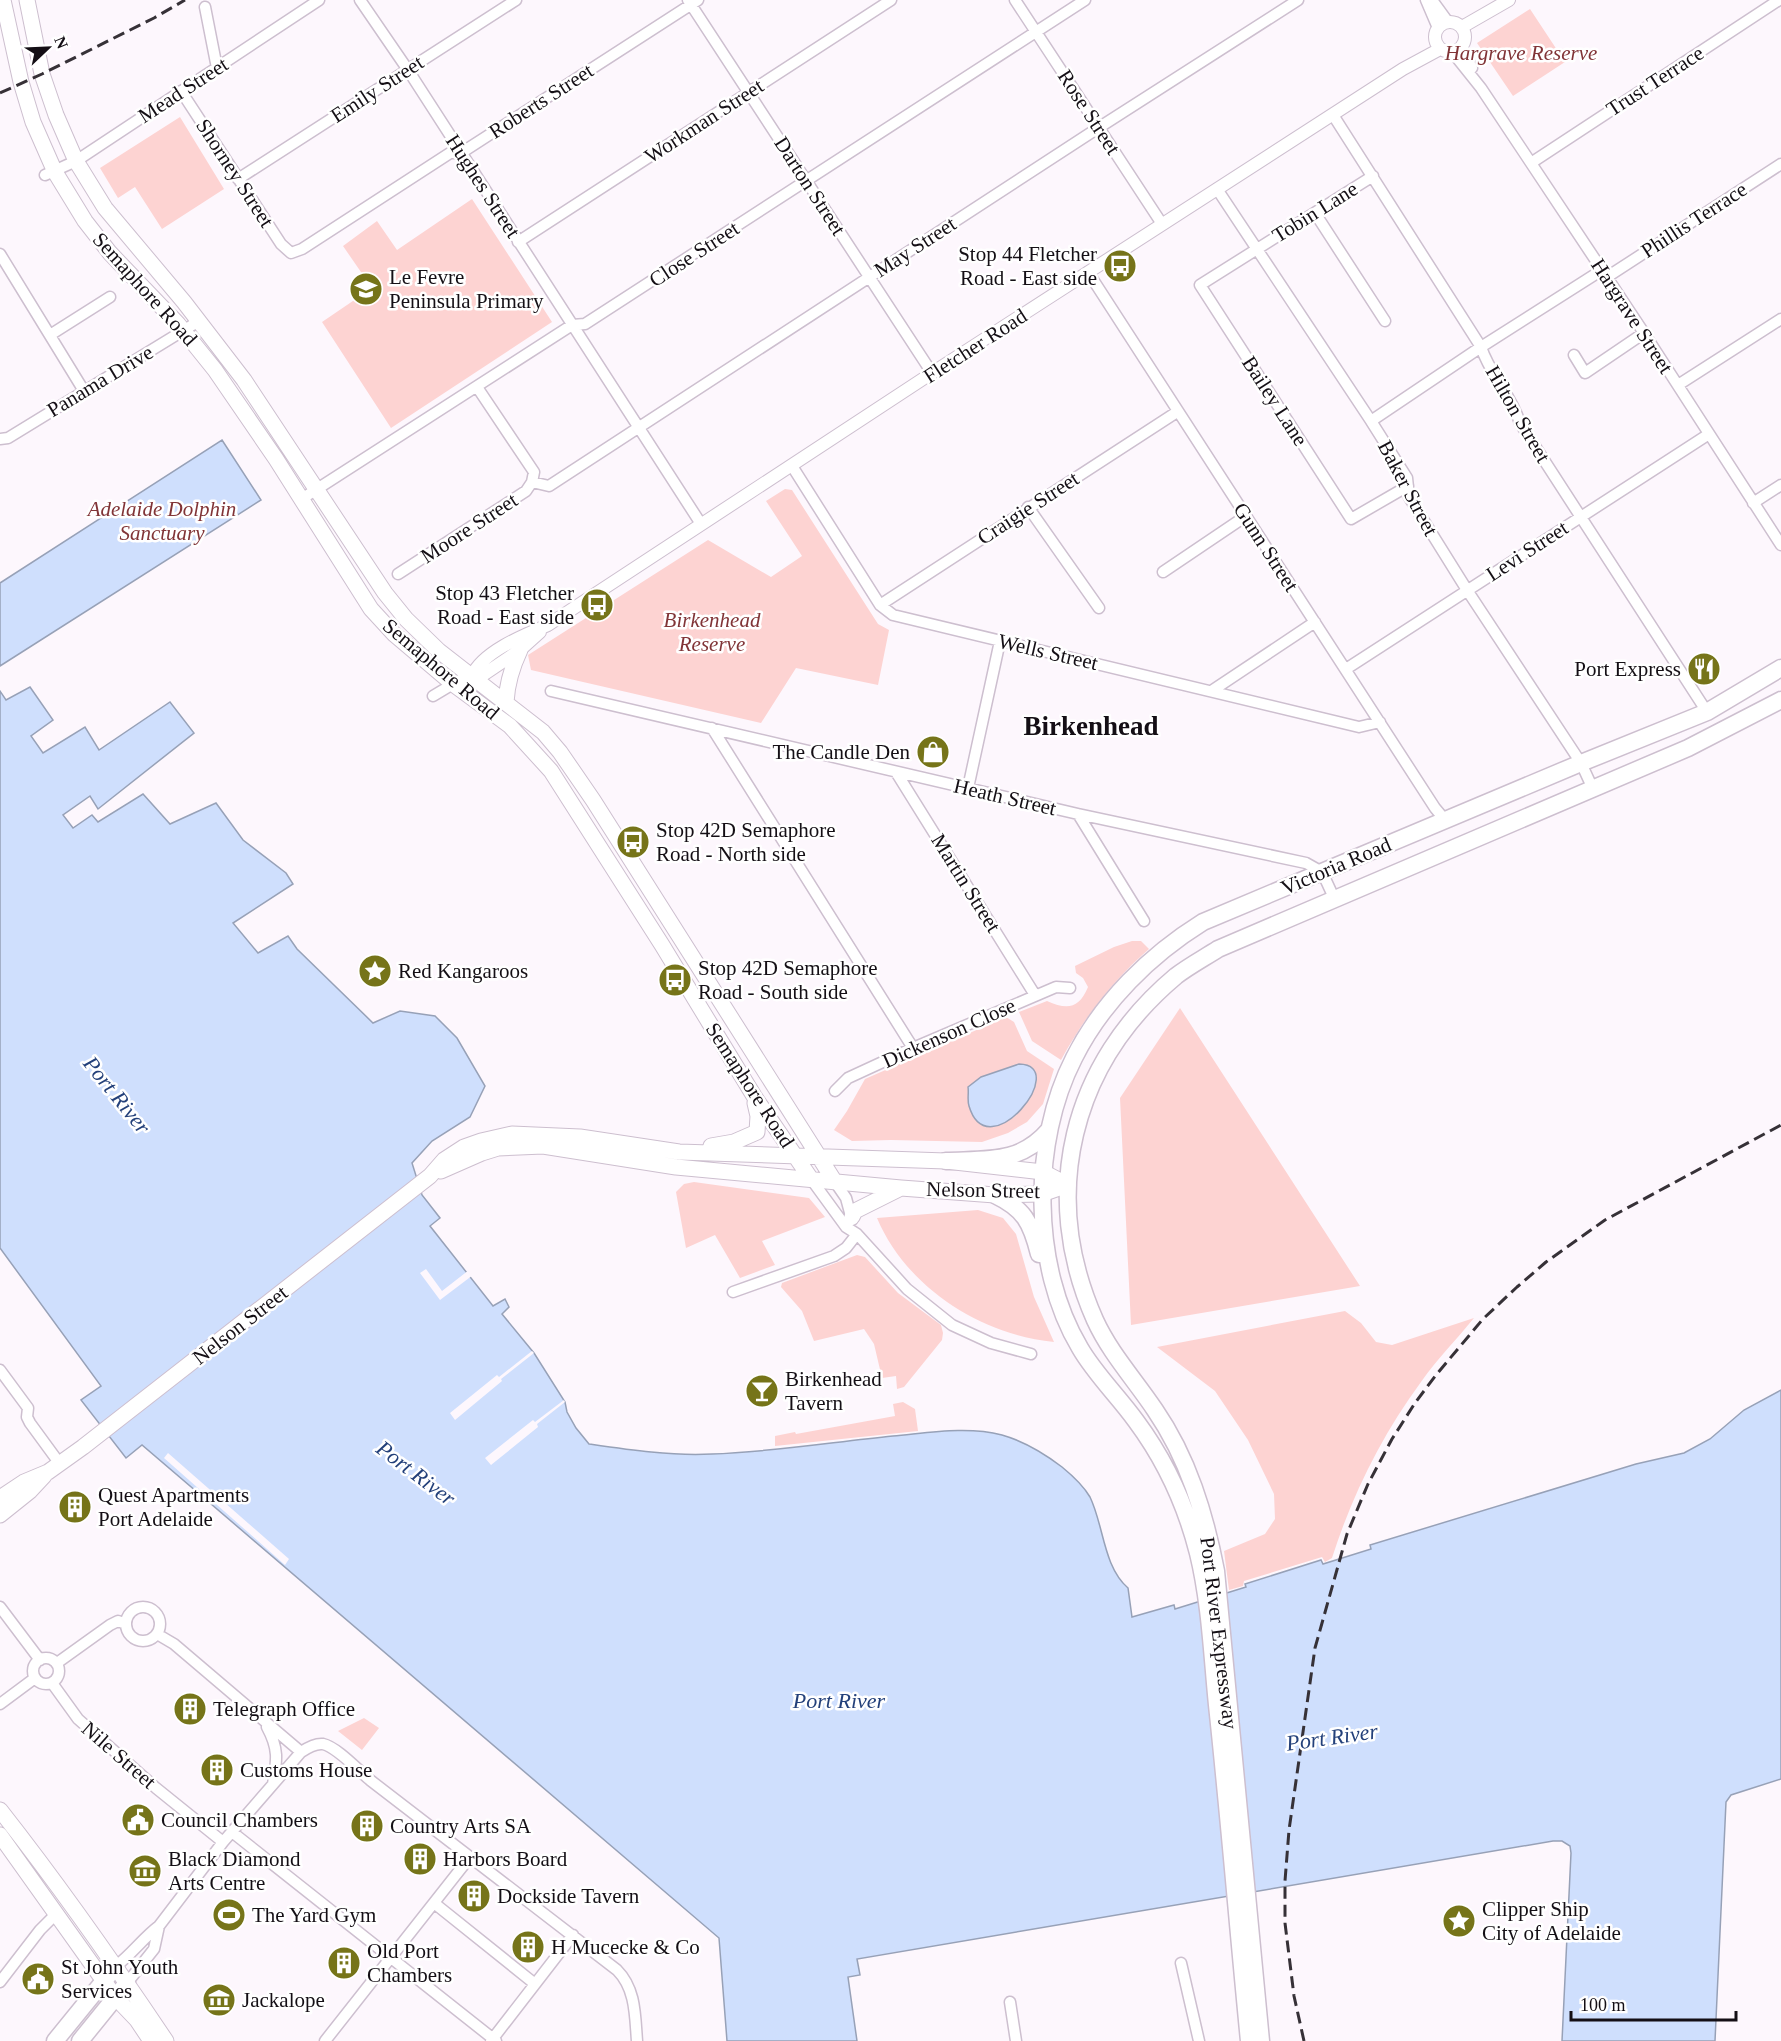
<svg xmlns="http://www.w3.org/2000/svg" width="1781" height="2041" font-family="'Times New Roman',serif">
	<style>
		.green { fill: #fdd3d2 }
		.water { fill: #cfdffd; stroke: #97a1b7; stroke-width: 1.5 }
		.pier { fill: #fdf7fd }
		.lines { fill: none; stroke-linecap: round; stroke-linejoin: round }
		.minor-casing { stroke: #cdbfcf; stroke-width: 13 }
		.tertiary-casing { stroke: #cdbfcf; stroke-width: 14 }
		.secondary-casing { stroke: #cdbfcf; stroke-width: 17 }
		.primary-casing { stroke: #cdbfcf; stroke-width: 19 }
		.trunk-casing { stroke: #cdbfcf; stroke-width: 19 }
		.minor { stroke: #fff; stroke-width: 10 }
		.tertiary { stroke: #fff; stroke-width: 12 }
		.secondary { stroke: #fff; stroke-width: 15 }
		.primary { stroke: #fff; stroke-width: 16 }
		.trunk { stroke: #fff; stroke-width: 16 }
		.rail { stroke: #363137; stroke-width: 3; stroke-dasharray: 12 6; stroke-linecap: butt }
		.labels { text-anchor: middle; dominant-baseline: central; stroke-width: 5; stroke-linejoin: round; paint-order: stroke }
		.park-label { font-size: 21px; font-style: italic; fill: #813437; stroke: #fff }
		.street-label { font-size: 21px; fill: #140f15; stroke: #fff }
		.poi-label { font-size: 21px; fill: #140f15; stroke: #fff; text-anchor: start }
		.water-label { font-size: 22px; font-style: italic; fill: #23407a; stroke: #fff }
		.district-label { font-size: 27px; font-weight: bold; fill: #140f15; stroke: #fff }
	</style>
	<rect width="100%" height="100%" fill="#fdf7fd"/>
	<path class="green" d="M 1530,9 L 1565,62 L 1513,96 L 1477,43 Z
		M 180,117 L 224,189 L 162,229 L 135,187 L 118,198 L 100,168 Z
		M 472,199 L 552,322 L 391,428 L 322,322 L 372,288 L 343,246 L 377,221 L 397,250 Z
		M 785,489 L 792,490 L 878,624 L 889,630 L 878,685 L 796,668 L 761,723 L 531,670 L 528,655 L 708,540 L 771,577 L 802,556 L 766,501 Z
		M 1132,941 L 1141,941 L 1149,949 C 1112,981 1084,1018 1061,1060 L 1032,1041 L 1019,1012 L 1047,1001 C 1067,1010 1079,1009 1088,987 L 1083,978 L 1076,973 L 1075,966 L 1114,947 Z
		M 1180,1008 L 1360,1286 L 1131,1325 L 1120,1098 Z
		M 1006,1017 L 1014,1022 L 1027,1051 L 1054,1069 L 1043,1104 L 1027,1122 L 1008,1133 L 982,1142 L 891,1140 L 852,1141 L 834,1130 L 847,1111 L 865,1079 Z
		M 694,1182 L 809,1198 L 825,1217 L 762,1241 L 775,1265 L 740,1278 L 715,1235 L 686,1248 L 676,1192 L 684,1184 Z
		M 978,1210 L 1003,1218 L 1016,1234 L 1034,1297 L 1054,1342 C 981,1335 906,1287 877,1218 Z
		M 857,1255 L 865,1257 L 898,1293 L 941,1325 L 943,1333 L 942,1340 L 904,1387 L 897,1389 L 896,1376 L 882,1378 L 874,1344 L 864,1329 L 814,1341 L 802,1311 L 781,1287 L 782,1283 Z
		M 1345,1311 L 1361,1323 L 1376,1342 L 1392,1345 L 1474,1318 C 1457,1339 1437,1359 1421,1382 C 1382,1435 1352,1495 1332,1558 L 1325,1562 L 1322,1557 L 1244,1581 L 1243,1586 L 1229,1590 L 1224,1551 L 1265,1534 L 1275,1519 L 1274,1494 L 1248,1440 L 1215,1391 L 1157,1347 Z
		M 903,1402 L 915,1409 L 918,1431 L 775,1446 L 775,1436 L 795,1432 L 796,1434 L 895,1416 L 893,1404 Z
		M 364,1718 L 379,1728 L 362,1750 L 338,1731 Z"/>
	<path class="water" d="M 222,440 L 261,500 L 0,666 L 0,583 Z
		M 30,687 L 53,720 L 31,736 L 43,753 L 85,727 L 99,750 L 170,702 L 194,733 L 98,809 L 90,796 L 63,815 L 73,828 L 92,815 L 98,822 L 143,794 L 170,824 L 216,803 L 243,840 L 286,873 L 293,884 L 233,923 L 258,953 L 288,936 L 297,949 L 373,1023 L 400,1011 L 435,1016 L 457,1038 L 485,1086 L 470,1117 L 432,1141 L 412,1163 L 422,1195 L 440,1218 L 430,1226 L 493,1306 L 505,1299 L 509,1307 L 502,1314 L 534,1353 L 565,1402 L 567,1412 L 576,1428 L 589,1444 C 630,1450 670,1456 712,1454 C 772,1452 833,1442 893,1436 C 928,1433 967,1426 1002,1435 C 1023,1441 1045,1454 1062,1467 C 1073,1476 1083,1485 1090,1497 C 1104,1526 1103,1566 1128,1588 L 1132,1617 L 1174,1605 L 1175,1609 L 1246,1587 L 1245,1584 L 1321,1560 L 1323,1564 L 1371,1549 L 1370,1545 L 1636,1464 L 1684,1453 L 1710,1439 L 1744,1410 L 1781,1390 L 1781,1779 L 1731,1795 L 1726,1802 L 1715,2041 L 1562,2041 L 1571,1853 L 1570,1846 L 1562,1841 L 1553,1841 L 857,1959 L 860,1975 L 848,1977 L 857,2041 L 727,2041 L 719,1938 L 142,1445 L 126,1458 L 81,1400 L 101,1386 L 0,1248 L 0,691 L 6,700 Z
		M 1019,1064 C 1072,1065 988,1170 969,1106 C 967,1100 969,1093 968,1087 L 981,1077 Z"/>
	<path class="pier" d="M 426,1269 L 442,1291 L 469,1270 L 473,1275 L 440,1300 L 420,1273 Z
		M 532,1351 L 534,1353 L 501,1379 L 502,1381 L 455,1420 L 450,1413 L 497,1375 L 499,1377 Z
		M 564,1400 L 565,1402 L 537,1424 L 538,1427 L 491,1465 L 485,1458 L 533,1420 L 535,1422 Z
		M 168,1453 L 289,1559 L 285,1565 L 164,1458 Z"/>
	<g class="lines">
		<g class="minor-casing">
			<path id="minor" d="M 360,0 L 408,70 L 701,524
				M 688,0 L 932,373
				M 1015,0 L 1162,224
				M 1426,0 L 1438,28
				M 1432,0 L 1448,22
				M 205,7 L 217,68
				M 1462,48 L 1472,68
				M 1453,53 L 1481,88 L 1644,333 L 1781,545
				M 181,91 L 281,244 L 291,253 L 302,249 L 450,153 L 461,153 L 698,0
				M 1333,115 L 1481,347 C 1490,375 1511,394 1520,423 L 1707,712
				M 1531,163 L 1779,0
				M 45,175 L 76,161 L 319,0
				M 1373,176 L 1200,285 L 1351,519 L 1408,486
				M 238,179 L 516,0
				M 1217,189 L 1371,421 L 1407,478 L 1409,497 L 1467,590 L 1581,763 L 1593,789
				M 1315,213 L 1385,321
				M 518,242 L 891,0
				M 0,254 L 84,391
				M 1088,272 L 1435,808 L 1445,820
				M 1607,277 L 1781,164
				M 50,335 L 110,297
				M 1574,355 L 1585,373 L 1644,333
				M 1678,385 L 1781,319
				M 1371,421 L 1481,347 L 1602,270
				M 0,439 L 8,438 L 199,321
				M 792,466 L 880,605 L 893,615 L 1359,727 L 1380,722
				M 532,482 L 549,486 L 1092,132 L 1298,0
				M 300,500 L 572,325 L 585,324 L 1085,0
				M 1753,503 L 1781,485
				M 1028,507 L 1099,608
				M 1163,572 L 1246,516
				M 398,574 L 526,491 L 532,482 L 534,472 L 477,387
				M 880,605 L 1177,412
				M 1346,669 L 1709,434
				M 1213,690 L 1315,622
				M 551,691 L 1078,814 L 1306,863 L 1322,872 L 1335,900
				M 433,696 L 453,684
				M 712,728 L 913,1048
				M 896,772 L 1035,995
				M 968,788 L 1000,641
				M 1078,814 L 1144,921
				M 835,1091 L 848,1078 L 913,1048 L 1056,987 L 1070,988
				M 811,1179 L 846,1227 L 857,1234 L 907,1289 L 952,1325 L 991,1343 L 1031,1354
				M 835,1182 L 846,1198 L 852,1220
				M 733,1292 L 834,1256 L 846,1248 L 857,1234
				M 0,1370 L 28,1408 L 27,1417 L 30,1423 L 60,1464
				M126 1624a17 17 0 1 1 34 0a17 17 0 1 1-34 0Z
				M 0,1607 L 40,1660
				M 157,1634 L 174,1644 L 301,1752
				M33 1671a13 13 0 1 1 26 0a13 13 0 1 1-26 0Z
				M 57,1663 L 110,1625 L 118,1621 L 126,1624
				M 52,1683 L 78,1719 L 156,1788 L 223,1842
				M 0,1704 L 35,1678
				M 267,1727 C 279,1749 277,1760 273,1784
				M 232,1832 L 496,2041
				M 434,1903 L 535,1984
				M 1181,1963 L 1199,2041
				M 116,1966 C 132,1954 143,1938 159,1926 L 223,1842 L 301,1752 C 307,1748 315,1743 323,1744 C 337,1747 359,1771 370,1780 L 617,1970 C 636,1989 635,2016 637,2041
				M 0,1982 L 40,1930 L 56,1914
				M 127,1983 L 154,1949 L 159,1926
				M 1010,2002 L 1016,2041
				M 325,2041 L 470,1857
				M 491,2041 L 573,1935"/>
		</g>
		<g class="tertiary-casing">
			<path id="tertiary" d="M1435 37a15 15 0 1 1 30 0a15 15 0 1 1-30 0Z
				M 1462,27 L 1509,0
				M 472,676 C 482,652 524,635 548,625 L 932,373 L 1403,69 L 1440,49
				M 453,684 L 472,676 L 483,675 L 520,650 L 540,632"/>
		</g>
		<g class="secondary-casing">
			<path id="secondary" d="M 3,0 L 21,82 L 33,122 L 55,172 L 85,221 L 110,253 L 178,324 L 215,370 L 276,459 L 371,609 L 394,634 L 453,684 L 510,726 L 551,771 L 662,945 L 754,1096 L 811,1179
				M 27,0 L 42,74 L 56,115 L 76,161 L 105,208 L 184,302 L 244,380 L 385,593 L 406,619 L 439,651 L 543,732 L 560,752 L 593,800 L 835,1182
				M 506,702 C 507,684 512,667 520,650
				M 711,1146 L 734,1142 L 757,1132 L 758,1116 L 755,1103
				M 441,1171 L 482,1153 L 498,1148 L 543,1146 L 676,1167 L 901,1188 L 995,1195 L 1042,1194 L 1068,1185
				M 852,1217 L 855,1211 L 899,1189
				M 0,1498 L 24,1482 L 48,1472 L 83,1447 L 430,1176 L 444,1160 L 464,1147 L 481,1141 L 512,1134 L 580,1137 L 679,1152 L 946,1161 L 1043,1172 L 1068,1185
				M 0,1515 L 30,1491 L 44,1476
				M 0,1810 C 59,1885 113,1962 166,2041
				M 0,1835 L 116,1998 L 137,2020 L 151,2041"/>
		</g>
		<g class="primary-casing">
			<path id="primary" d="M 55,2041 L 116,1966
				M 80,2041 L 127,1983"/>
		</g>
		<g class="trunk-casing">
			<path id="trunk" d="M 946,1161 C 987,1159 1020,1164 1049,1130
				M 995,1195 C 1024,1209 1031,1222 1039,1254
				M 1249,2041 C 1238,1929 1229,1817 1217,1705 C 1212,1655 1210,1602 1198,1553 C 1186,1506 1165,1460 1136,1421 C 1118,1396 1095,1374 1080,1348 C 1031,1266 1031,1142 1074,1058 C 1102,1002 1150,955 1203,922 L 1581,763 L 1707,712 L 1781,668
				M 1261,2041 L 1216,1571 C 1205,1514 1188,1458 1155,1410 C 1135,1380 1110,1353 1095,1320 C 1039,1194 1071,1064 1176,976 C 1189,966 1204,958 1218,949 L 1688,748 L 1781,700"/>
		</g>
		<use href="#minor" class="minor"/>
		<use href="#tertiary" class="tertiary"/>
		<use href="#secondary" class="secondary"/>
		<use href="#primary" class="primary"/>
		<use href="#trunk" class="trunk"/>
		<path class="rail" d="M 0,93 L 42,74 L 154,18 L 185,0
			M 1304,2041 L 1294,1996 L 1285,1923 L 1285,1881 L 1289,1830 L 1315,1648 L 1347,1534 L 1368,1484 L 1392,1439 L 1415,1403 L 1436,1375 L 1483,1319 L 1517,1287 L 1546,1262 L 1605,1220 L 1781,1125"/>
	</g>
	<defs>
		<g id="bus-disc" transform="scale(1.725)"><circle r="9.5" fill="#767419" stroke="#fff"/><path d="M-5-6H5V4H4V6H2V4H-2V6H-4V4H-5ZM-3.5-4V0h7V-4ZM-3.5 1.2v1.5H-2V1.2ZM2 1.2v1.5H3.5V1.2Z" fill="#fff"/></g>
		<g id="school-disc" transform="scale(1.725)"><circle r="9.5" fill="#767419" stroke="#fff"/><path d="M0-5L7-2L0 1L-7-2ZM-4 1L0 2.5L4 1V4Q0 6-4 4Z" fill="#fff"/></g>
		<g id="restaurant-disc" transform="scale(1.725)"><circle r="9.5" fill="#767419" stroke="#fff"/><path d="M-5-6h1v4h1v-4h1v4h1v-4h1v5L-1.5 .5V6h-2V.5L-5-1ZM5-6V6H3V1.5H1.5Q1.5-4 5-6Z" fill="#fff"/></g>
		<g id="shop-disc" transform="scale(1.725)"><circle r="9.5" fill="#767419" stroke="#fff"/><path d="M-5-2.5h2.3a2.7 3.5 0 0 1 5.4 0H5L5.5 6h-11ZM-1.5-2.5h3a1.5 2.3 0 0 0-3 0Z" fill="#fff"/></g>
		<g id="sight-disc" transform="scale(1.725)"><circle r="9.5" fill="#767419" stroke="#fff"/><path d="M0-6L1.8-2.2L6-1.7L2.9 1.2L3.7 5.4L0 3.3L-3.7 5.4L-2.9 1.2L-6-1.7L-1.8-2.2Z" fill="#fff"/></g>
		<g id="bar-disc" transform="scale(1.725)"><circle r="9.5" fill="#767419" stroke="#fff"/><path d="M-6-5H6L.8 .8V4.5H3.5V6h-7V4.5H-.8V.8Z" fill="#fff"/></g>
		<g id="building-disc" transform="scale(1.725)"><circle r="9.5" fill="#767419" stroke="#fff"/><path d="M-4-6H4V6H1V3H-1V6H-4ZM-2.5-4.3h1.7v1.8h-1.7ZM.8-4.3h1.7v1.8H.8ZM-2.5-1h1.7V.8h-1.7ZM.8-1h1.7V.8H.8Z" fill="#fff"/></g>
		<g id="civic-disc" transform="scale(1.725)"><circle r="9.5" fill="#767419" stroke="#fff"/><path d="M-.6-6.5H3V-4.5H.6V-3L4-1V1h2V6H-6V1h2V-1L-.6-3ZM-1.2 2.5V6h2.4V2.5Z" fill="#fff"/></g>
		<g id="museum-disc" transform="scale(1.725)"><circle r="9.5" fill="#767419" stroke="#fff"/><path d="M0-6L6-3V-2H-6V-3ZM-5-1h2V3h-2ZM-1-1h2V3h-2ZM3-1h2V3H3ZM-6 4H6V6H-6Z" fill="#fff"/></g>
		<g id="stadium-disc" transform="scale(1.725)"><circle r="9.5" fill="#767419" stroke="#fff"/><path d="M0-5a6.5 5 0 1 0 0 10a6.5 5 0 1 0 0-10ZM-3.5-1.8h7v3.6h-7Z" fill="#fff"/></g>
	</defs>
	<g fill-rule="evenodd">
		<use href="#bus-disc" x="1120" y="266"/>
		<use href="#school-disc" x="366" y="289"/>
		<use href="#bus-disc" x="597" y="605"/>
		<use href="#restaurant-disc" x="1704" y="669"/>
		<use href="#shop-disc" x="933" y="752"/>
		<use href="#bus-disc" x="633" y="842"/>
		<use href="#sight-disc" x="375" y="971"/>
		<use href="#bus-disc" x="675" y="980"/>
		<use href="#bar-disc" x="762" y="1391"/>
		<use href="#building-disc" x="75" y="1507"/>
		<use href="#building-disc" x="190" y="1709"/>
		<use href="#building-disc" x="217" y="1770"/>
		<use href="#civic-disc" x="138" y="1820"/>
		<use href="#building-disc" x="367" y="1826"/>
		<use href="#building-disc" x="420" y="1859"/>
		<use href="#museum-disc" x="145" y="1871"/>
		<use href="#building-disc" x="474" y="1896"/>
		<use href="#stadium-disc" x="229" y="1915"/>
		<use href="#sight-disc" x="1459" y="1921"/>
		<use href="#building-disc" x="528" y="1947"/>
		<use href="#building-disc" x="344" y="1963"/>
		<use href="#civic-disc" x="38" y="1979"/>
		<use href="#museum-disc" x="219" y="2000"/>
	</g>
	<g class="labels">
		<g class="park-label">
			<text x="1521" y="53">Hargrave Reserve</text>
			<text x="162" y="509">Adelaide Dolphin<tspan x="162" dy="24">Sanctuary</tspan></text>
			<text x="712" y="620">Birkenhead<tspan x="712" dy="24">Reserve</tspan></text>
		</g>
		<g class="street-label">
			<text transform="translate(1655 81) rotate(-33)">Trust Terrace</text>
			<text transform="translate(377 89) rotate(-33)">Emily Street</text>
			<text transform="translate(183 90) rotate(-33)">Mead Street</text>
			<text transform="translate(541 101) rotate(-33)">Roberts Street</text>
			<text transform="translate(1089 112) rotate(57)">Rose Street</text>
			<text transform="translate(704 121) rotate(-33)">Workman Street</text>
			<text transform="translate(235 173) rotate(57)">Shorney Street</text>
			<text transform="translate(483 186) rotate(57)">Hughes Street</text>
			<text transform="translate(810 186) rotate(57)">Darton Street</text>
			<text transform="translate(1315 212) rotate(-32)">Tobin Lane</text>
			<text transform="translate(1694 220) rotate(-33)">Phillis Terrace</text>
			<text transform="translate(915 247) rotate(-33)">May Street</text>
			<text transform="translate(694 254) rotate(-33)">Close Street</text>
			<text transform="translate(145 289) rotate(48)">Semaphore Road</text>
			<text transform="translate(1632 316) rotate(57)">Hargrave Street</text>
			<text transform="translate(975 346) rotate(-33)">Fletcher Road</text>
			<text transform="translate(100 381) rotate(-31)">Panama Drive</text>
			<text transform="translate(1275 401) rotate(57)">Bailey Lane</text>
			<text transform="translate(1518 414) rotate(60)">Hilton Street</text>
			<text transform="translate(1408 488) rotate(62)">Baker Street</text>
			<text transform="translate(1028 508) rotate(-33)">Craigie Street</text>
			<text transform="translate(469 528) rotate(-33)">Moore Street</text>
			<text transform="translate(1266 547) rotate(57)">Gunn Street</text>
			<text transform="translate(1527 551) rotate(-33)">Levi Street</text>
			<text transform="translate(1048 652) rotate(13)">Wells Street</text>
			<text transform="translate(441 669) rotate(40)">Semaphore Road</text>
			<text transform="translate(1005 797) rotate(13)">Heath Street</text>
			<text transform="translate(1336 866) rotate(-23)">Victoria Road</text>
			<text transform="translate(966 883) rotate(58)">Martin Street</text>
			<text transform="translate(949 1033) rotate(-24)">Dickenson Close</text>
			<text transform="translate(750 1085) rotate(57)">Semaphore Road</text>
			<text transform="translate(983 1190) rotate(1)">Nelson Street</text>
			<text transform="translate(240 1325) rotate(-38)">Nelson Street</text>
			<text transform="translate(1219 1633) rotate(83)">Port River Expressway</text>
			<text transform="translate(119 1755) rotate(41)">Nile Street</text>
		</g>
		<g class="poi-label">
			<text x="1097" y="254" text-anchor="end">Stop 44 Fletcher<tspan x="1097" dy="24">Road - East side</tspan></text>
			<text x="389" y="277">Le Fevre<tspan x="389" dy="24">Peninsula Primary</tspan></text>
			<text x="574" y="593" text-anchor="end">Stop 43 Fletcher<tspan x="574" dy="24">Road - East side</tspan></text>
			<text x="1681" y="669" text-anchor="end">Port Express</text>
			<text x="910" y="752" text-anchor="end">The Candle Den</text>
			<text x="656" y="830">Stop 42D Semaphore<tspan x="656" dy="24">Road - North side</tspan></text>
			<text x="698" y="968">Stop 42D Semaphore<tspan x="698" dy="24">Road - South side</tspan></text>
			<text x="398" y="971">Red Kangaroos</text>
			<text x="785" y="1379">Birkenhead<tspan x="785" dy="24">Tavern</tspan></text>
			<text x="98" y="1495">Quest Apartments<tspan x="98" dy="24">Port Adelaide</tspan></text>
			<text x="213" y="1709">Telegraph Office</text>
			<text x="240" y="1770">Customs House</text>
			<text x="161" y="1820">Council Chambers</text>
			<text x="390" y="1826">Country Arts SA</text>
			<text x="168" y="1859">Black Diamond<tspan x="168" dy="24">Arts Centre</tspan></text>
			<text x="443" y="1859">Harbors Board</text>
			<text x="497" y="1896">Dockside Tavern</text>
			<text x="1482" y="1909">Clipper Ship<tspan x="1482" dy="24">City of Adelaide</tspan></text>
			<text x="252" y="1915">The Yard Gym</text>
			<text x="551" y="1947">H Mucecke &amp; Co</text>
			<text x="367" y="1951">Old Port<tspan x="367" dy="24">Chambers</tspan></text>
			<text x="61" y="1967">St John Youth<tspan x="61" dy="24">Services</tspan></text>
			<text x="242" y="2000">Jackalope</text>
		</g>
		<g class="water-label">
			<text transform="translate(117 1095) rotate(51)">Port River</text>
			<text transform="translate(416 1473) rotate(37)">Port River</text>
			<text x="839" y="1700">Port River</text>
			<text transform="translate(1332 1737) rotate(-8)">Port River</text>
		</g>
		<g class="district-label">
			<text x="1091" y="726">Birkenhead</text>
		</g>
	</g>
	<g transform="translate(48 48) rotate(67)" stroke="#ffffff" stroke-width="4.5" paint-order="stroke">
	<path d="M0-4.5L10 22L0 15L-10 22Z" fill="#140f15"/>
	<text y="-9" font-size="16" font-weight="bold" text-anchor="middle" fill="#140f15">N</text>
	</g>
	<path d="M1571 2011v9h165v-9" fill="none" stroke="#140f15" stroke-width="3"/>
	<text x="1580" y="2011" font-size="18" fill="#140f15" stroke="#ffffff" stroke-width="4.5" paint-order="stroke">100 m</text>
</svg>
